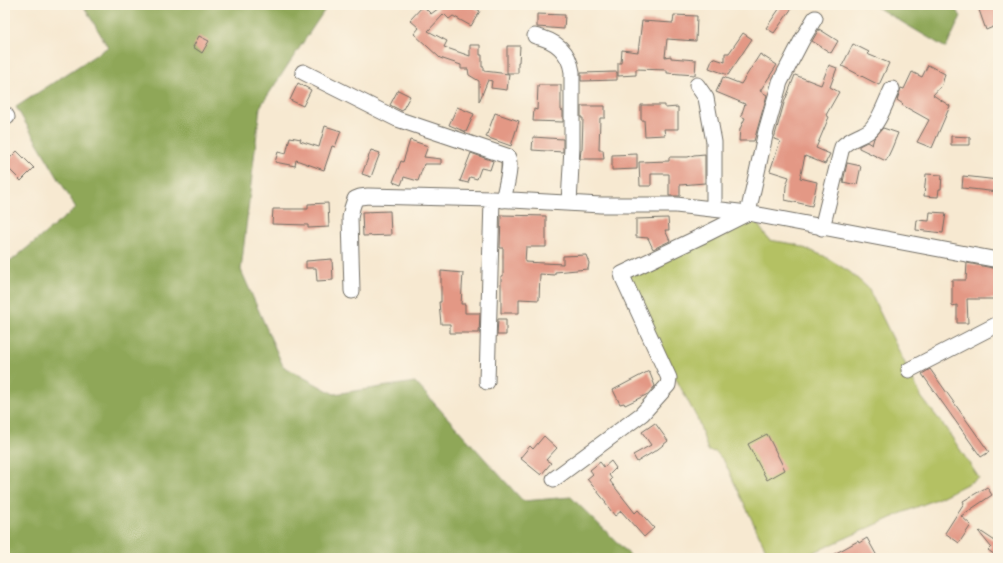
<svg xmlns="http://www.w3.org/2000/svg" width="1003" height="563" font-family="'Old Standard TT',serif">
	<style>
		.green { fill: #b4c163; stroke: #707647 }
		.forest { fill: #8fa759; stroke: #5d6942 }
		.building { fill: #e39885 }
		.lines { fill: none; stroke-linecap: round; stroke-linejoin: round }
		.minor-casing { stroke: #726e65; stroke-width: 17 }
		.minor { stroke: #fff; stroke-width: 15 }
	</style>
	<rect width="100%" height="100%" fill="#fcf5e5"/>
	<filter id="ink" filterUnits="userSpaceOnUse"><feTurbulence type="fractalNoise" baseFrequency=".025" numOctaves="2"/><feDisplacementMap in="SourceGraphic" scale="8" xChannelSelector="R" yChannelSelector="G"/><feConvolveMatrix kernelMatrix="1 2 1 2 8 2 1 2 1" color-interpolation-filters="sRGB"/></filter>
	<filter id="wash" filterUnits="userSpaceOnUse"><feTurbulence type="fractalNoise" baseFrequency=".012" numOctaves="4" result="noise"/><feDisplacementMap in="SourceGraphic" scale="16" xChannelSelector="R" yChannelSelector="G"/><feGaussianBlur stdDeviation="0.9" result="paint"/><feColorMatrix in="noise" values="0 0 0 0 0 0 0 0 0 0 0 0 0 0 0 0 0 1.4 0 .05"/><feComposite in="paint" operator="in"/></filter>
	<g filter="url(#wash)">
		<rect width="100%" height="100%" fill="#f7e9d1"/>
		<path class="green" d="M 751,215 L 769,240 L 794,244 L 824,256 L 850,272 L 868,288 L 922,398 L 945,427 L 979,478 L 939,498 L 902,513 L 801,558 L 770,558 L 724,461 L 716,452 L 708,451 L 698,420 L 675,377 L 622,270 Z"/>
		<path class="forest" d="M 83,5 L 331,5 L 324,11 L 260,107 L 241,270 L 283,366 L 334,394 L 415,382 L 523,501 L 571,497 L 633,558 L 5,558 L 5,255 L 11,261 L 76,208 L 16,107 L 108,47 Z
			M 873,5 L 951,5 L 961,16 L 946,48 Z"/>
		<g id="blocks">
			<path class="building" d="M 436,5 L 470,5 L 480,11 L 471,26 L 453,16 L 449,19 L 444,14 L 428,31 L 447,41 L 444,47 L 470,56 L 470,45 L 480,45 L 480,55 L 482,55 L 482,67 L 484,67 L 484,71 L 509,74 L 507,90 L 491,88 L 492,81 L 488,80 L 479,102 L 479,81 L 469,75 L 468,69 L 461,69 L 461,65 L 440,58 L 414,34 L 419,28 L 410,20 L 423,6 L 431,14 L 439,8 Z
				M 782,5 L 788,5 L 792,8 L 774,33 L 766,28 Z
				M 984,5 L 993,5 L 998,17 L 998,25 L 986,30 L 978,7 Z
				M 537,14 L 565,15 L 564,29 L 537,27 Z
				M 674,15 L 697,16 L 696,41 L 667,39 L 665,57 L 671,56 L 671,58 L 696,60 L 695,75 L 667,73 L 667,70 L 636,69 L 636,75 L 618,76 L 618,63 L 621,63 L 622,50 L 638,52 L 642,21 L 673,23 Z
				M 819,29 L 838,41 L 831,53 L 812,41 Z
				M 743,33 L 752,39 L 728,75 L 709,68 L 713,58 L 725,62 L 725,53 L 729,53 Z
				M 199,36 L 209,41 L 202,53 L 193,47 Z
				M 853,44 L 869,52 L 867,54 L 889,63 L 879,85 L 842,66 Z
				M 507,46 L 520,46 L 519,62 L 518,62 L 518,73 L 507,73 Z
				M 760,54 L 777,65 L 760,91 L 767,95 L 754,141 L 739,141 L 740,129 L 745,118 L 741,116 L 745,104 L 716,92 L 723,77 L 741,84 Z
				M 829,65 L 837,68 L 830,87 L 839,92 L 826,115 L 829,117 L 816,148 L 830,154 L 825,164 L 805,156 L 800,178 L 817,182 L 812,206 L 785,200 L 786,186 L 789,177 L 770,171 L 780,141 L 774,139 L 784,103 L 795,75 L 821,85 Z
				M 928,65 L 945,74 L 942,85 L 933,95 L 950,106 L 932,148 L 917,142 L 929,120 L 902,105 L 903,104 L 897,100 L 901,88 L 904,89 L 912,72 L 922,77 Z
				M 617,72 L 617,80 L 581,81 L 581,73 Z
				M 298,83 L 311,90 L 303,106 L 290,100 Z
				M 538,85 L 561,85 L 561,110 L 563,111 L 563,122 L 533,121 L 534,109 L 537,110 Z
				M 398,90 L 410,96 L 402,111 L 390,105 Z
				M 641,105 L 665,105 L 665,108 L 678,107 L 678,129 L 664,129 L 665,135 L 645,136 L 644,120 L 641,120 Z
				M 581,106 L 605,106 L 605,118 L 600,118 L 599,150 L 603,150 L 604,159 L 580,159 L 581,150 L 582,150 L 583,118 L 581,118 Z
				M 457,107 L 474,114 L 466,132 L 449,125 Z
				M 495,113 L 519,121 L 511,146 L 486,137 Z
				M 325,126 L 341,131 L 335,147 L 332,146 L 324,170 L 296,160 L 295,166 L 275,162 L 278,152 L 286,154 L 290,137 L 301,139 L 300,141 L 319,147 Z
				M 883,128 L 898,133 L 892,148 L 886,161 L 859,148 L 859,146 L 867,142 L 872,145 L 874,138 Z
				M 951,136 L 970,137 L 970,145 L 951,145 Z
				M 533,137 L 563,139 L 563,152 L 532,150 Z
				M 410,140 L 428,146 L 424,157 L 441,159 L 441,164 L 424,164 L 418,181 L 404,177 L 401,185 L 393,182 L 401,161 L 403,162 Z
				M 371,150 L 380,153 L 371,177 L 362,174 Z
				M 17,151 L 34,168 L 21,181 L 5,165 L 5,163 Z
				M 471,153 L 493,161 L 490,170 L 481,168 L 477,179 L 470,177 L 468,183 L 460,181 Z
				M 637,154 L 637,169 L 612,170 L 612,155 Z
				M 705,154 L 705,183 L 680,185 L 680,196 L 669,196 L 669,174 L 651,174 L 651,186 L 640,186 L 639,162 L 669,161 L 669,157 L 688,157 L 694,155 Z
				M 847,163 L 861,166 L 857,185 L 843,182 Z
				M 926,174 L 942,175 L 941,189 L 939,189 L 938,197 L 924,196 Z
				M 963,176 L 998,180 L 998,192 L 962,188 Z
				M 328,203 L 329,227 L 308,228 L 308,225 L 272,224 L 273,209 L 308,209 L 308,204 Z
				M 390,211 L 391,235 L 363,236 L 362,212 Z
				M 930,212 L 946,213 L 943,233 L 916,230 L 917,220 L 929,221 Z
				M 501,215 L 546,216 L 546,247 L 526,247 L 525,262 L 563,264 L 563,256 L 586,255 L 589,263 L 588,269 L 555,272 L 555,275 L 540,274 L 539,300 L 519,299 L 519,313 L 501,313 L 501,276 L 503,276 L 503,248 L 500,248 Z
				M 668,218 L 669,230 L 665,230 L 670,241 L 653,249 L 648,238 L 636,237 L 636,219 Z
				M 332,259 L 333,280 L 317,281 L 316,268 L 306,268 L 306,261 Z
				M 967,263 L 998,269 L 998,280 L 996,280 L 996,299 L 967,299 L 968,323 L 957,323 L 957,305 L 952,306 L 952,280 L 966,280 Z
				M 441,271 L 463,273 L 461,304 L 465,304 L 465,313 L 480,313 L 479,333 L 450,333 L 450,324 L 441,324 L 439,302 L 441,302 Z
				M 498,319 L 506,319 L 506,335 L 497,335 Z
				M 930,369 L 989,452 L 981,457 L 922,374 Z
				M 649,371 L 655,386 L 648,394 L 625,405 L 624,403 L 620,404 L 613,390 Z
				M 655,423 L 668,441 L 658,449 L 637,462 L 633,455 L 651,445 L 642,432 Z
				M 767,434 L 785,470 L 767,480 L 748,444 Z
				M 544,436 L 557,448 L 546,460 L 551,463 L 541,475 L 520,458 L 530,446 L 533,449 Z
				M 611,461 L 616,468 L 609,475 L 612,479 L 610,481 L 635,513 L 638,510 L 654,528 L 644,537 L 621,511 L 615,516 L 605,503 L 606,502 L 587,479 L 593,474 L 590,470 L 600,462 L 604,467 Z
				M 987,487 L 992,495 L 961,516 L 971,525 L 959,543 L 945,533 L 964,503 L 963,501 Z
				M 980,531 L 995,541 L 998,537 L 998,557 L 988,550 L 991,547 L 979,532 Z
				M 867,538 L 877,556 L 872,558 L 827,558 L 858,541 L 859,543 Z"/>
		</g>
	</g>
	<g filter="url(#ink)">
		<use href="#blocks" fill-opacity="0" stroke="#726e65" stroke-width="1"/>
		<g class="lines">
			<g class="minor-casing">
				<path id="minor" d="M 535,36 C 555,40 569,51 572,72 L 572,147 L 569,203
					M 303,72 L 397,119 L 507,156 C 513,162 505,191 503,200
					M 697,85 L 706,98 L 714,142 L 714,208
					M 5,114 L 7,117
					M 822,228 L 842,147 C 849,139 860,137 869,131 C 879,123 886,101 892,89
					M 352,291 L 350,218 L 352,208 L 355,199 L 360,197 L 368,196 L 492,199 L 601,205 L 676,205 L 748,213 L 998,260
					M 909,370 L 998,324
					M 487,382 L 492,199
					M 554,479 L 642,414 L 668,385 L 669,378 L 623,278 L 622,274 L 708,233 L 748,213 L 766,131 L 780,82 L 803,38 L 815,18"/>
			</g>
			<use href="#minor" class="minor"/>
		</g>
	</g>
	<rect width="1003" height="563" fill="none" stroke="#fcf5e5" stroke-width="20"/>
</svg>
